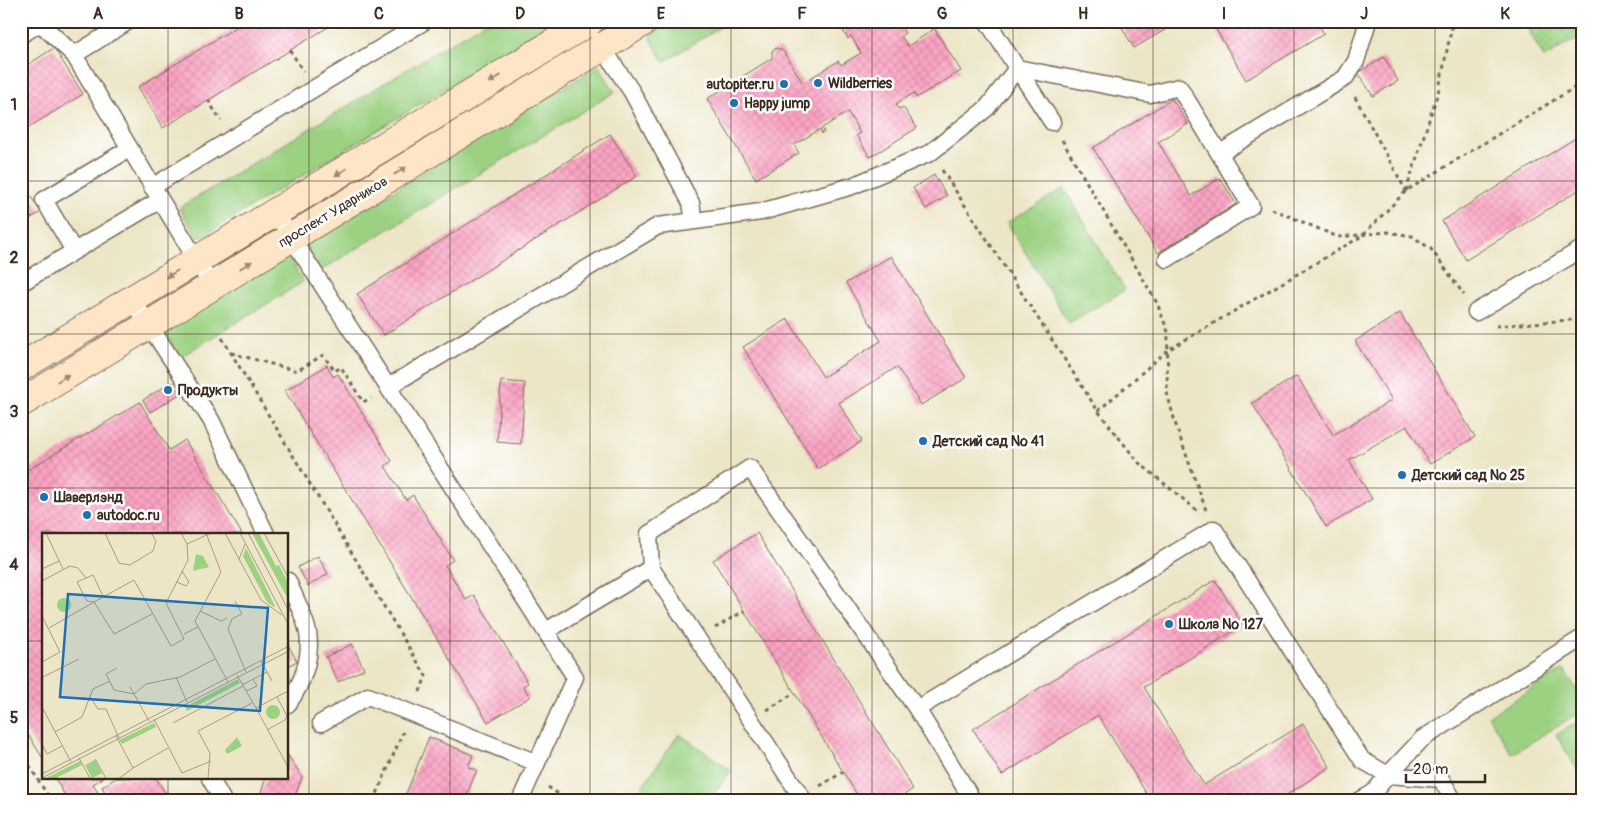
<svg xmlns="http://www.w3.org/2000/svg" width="1603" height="822" font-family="Pangolin,sans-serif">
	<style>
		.grass { fill: #9cd182; stroke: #6c7e50 }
		.park { fill: url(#park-dots); stroke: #6c7e50 }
		.building { fill: url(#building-cross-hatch) }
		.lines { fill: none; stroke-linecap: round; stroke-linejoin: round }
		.lane-casing { stroke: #796c59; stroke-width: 19 }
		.secondary-casing { stroke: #796c59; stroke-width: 30 }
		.path { stroke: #796c59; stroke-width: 3; stroke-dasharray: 4 4; stroke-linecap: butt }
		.lane { stroke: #fff; stroke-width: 16 }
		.secondary { stroke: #fee5c5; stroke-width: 28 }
		.oneway { fill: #9c8872 }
		.grid { fill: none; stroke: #3b2a1e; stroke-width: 1; stroke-opacity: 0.55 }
		.poi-dot { fill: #1f6fb2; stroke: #fff; stroke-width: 2 }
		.labels { text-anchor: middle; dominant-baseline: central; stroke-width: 5; stroke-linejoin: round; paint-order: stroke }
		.poi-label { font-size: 14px; font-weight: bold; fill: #3b2a1e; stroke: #fff; text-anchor: start }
		.street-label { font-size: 14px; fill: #3b2a1e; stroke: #fff }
		.inset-road { fill: none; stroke: #a59b83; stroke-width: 1 }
		.view { fill: #1f6fb2; fill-opacity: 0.15; stroke: #1f6fb2; stroke-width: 2.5 }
		.inset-edge { fill: none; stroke: #3b2a1e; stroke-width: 2.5 }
		.neatline { fill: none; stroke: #3b2a1e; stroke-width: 2 }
		.grid-label { font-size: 16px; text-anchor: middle; font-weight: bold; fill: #3b2a1e }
	</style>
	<defs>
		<pattern id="park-dots" width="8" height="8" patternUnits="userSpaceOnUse" patternTransform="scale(1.25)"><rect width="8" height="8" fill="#9cd182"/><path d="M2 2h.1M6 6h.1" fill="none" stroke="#80aa6a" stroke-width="1.8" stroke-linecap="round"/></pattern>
		<pattern id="building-cross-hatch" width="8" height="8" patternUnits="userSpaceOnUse" patternTransform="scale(1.25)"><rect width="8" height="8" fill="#fba4c3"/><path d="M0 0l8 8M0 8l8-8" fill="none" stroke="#d88da7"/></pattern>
	</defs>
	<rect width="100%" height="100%" fill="#fff"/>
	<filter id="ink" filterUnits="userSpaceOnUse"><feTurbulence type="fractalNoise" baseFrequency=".02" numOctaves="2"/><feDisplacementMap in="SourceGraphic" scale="10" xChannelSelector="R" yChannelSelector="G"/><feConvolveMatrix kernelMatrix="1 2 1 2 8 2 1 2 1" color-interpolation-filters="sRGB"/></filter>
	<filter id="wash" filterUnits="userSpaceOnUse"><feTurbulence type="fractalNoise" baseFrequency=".0096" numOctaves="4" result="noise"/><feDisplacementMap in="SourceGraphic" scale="20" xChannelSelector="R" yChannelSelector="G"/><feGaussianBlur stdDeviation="1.12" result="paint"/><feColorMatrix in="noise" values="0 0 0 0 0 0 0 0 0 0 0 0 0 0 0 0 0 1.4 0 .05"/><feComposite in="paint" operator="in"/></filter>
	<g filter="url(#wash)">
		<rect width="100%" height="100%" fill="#ece6c7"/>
		<path class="grass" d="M 487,21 L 557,21 L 198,239 L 179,208 Z
			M 673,21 L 730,21 L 664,62 L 649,36 Z
			M 599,66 L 615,92 L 320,271 L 304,245 Z
			M 1064,188 L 1125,290 L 1069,323 L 1007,223 Z
			M 288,255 L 303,282 L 180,357 L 164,330 Z
			M 1564,669 L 1582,698 L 1582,711 L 1512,754 L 1488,716 Z
			M 1582,719 L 1582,777 L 1556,735 Z
			M 679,734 L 731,770 L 709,801 L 632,801 Z"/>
		<path class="park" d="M 1523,21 L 1582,21 L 1582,35 L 1544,58 Z"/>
		<g id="blocks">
			<path class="building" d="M 246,21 L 338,21 L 163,128 L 138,87 Z
				M 837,21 L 898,21 L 905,33 L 901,36 L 908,46 L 933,30 L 930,26 L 932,25 L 961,71 L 916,98 L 914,93 L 896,104 L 899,109 L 903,107 L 917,128 L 870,157 L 856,135 L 860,133 L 848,112 L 822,128 L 824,132 L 822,134 L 820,129 L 794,145 L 799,153 L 756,179 L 707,99 L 772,58 L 772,51 L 777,48 L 783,51 L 803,83 L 838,61 L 841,65 L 861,53 L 851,36 L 848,39 Z
				M 1118,21 L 1180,21 L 1134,48 Z
				M 1211,21 L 1317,21 L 1324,34 L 1246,80 Z
				M 54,48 L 83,94 L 21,132 L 21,69 Z
				M 1384,57 L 1398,81 L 1373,96 L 1358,73 Z
				M 1172,99 L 1188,124 L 1158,142 L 1191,196 L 1220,178 L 1236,204 L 1158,253 L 1093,148 Z
				M 610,134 L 637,176 L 384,335 L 357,294 Z
				M 1582,134 L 1582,188 L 1466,260 L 1442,221 Z
				M 934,175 L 947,196 L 926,209 L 913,188 Z
				M 21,182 L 41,212 L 21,224 Z
				M 891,256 L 966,378 L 921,405 L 897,367 L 839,403 L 862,441 L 818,469 L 743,347 L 788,319 L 823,377 L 881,341 L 846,283 Z
				M 1400,313 L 1475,437 L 1430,464 L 1407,426 L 1349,460 L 1372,499 L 1326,527 L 1252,403 L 1297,376 L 1333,435 L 1392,400 L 1355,341 Z
				M 327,365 L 333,377 L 338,374 L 392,461 L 385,466 L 406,500 L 413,495 L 453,560 L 445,565 L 466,600 L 474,595 L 528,683 L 523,686 L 530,697 L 488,722 L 285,391 Z
				M 501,381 L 525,383 L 521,444 L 497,442 Z
				M 172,382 L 180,394 L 150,412 L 143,400 Z
				M 140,402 L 169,450 L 185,440 L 242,534 L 44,534 L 44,760 L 21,723 L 21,474 Z
				M 757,533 L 913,789 L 894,801 L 861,801 L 713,560 Z
				M 318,556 L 328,574 L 308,586 L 298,567 Z
				M 1215,580 L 1243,625 L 1144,687 L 1204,785 L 1303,724 L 1330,767 L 1277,801 L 1151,801 L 1098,715 L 1002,775 L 973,729 Z
				M 352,644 L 364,669 L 338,682 L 326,657 Z
				M 288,645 L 297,661 L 288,666 Z
				M 429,737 L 473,755 L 468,767 L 477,770 L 464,801 L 403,801 Z
				M 288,755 L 302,777 L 293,801 L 258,801 L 266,778 L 288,778 Z
				M 55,778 L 103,778 L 93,784 L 101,798 L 97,801 L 68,801 Z
				M 116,778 L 156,778 L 170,801 L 110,801 L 102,787 Z"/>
		</g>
	</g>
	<g filter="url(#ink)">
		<use href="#blocks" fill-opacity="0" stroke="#796c59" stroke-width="1"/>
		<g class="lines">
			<g class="lane-casing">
				<path id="lane" d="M 987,21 L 1017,68 L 1150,94 L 1179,87 L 1251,206 L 1167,259
					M 21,35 L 40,23 L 74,55 L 212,286
					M 598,41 L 632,92 L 691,203 L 694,221
					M 74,55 L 129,21
					M 1220,153 L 1345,78 L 1356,61 L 1368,21
					M 152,187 L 425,21
					M 275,212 L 575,677 L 520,801
					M 74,251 L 44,200 L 129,149
					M 21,283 L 160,200
					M 132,299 L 211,420 L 266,534
					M 1476,312 L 1582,249
					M 388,387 L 658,226 L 761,212 L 852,186 L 930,153 L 987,108 L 1017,68 L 1052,122
					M 288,581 C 294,597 305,616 308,633 C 312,658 302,684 288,704
					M 546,631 L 651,568
					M 917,709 L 1214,529 L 1362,760 L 1388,775 L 1373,793 L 1359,801
					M 321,723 L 368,696 L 537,763
					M 1388,775 L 1422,739 L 1582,638
					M 1388,775 L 1441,779 L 1454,801
					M 210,778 L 223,801
					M 804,801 L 651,568 L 649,534 L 750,468 L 917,709 L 973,801"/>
			</g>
			<g class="secondary-casing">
				<path id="secondary" d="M 21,367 L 590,21
					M 21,403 L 645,21"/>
			</g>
			<path class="path" d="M 445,27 L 455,21
				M 290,50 L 303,71
				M 1355,97 L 1406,191
				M 208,100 L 221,121
				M 1062,140 L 1157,303 L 1168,332 L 1167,393 L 1177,429 L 1206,510
				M 942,170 L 1098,411 L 1138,462 L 1199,512
				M 1406,191 L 1439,89 L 1453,21
				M 1272,209 L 1338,237 L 1388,232 L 1412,236 L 1431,249 L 1464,295
				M 1496,326 L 1582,319
				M 222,338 L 426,676 L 419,694
				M 231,353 L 297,371 L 323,355 L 335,371 L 341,367 L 363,402 L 371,398
				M 1098,411 L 1168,350 L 1362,236 L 1406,191 L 1582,83
				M 715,628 L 744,611
				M 767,710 L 794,693
				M 21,752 L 51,801
				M 820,786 L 843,772
				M 548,787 L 569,801
				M 374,801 L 403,732"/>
			<use href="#lane" class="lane"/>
			<use href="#secondary" class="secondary"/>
		</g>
		<defs><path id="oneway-solid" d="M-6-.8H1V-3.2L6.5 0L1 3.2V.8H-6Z" transform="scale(1.25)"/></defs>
		<g class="oneway">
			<use href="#oneway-solid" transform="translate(495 79) rotate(149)"/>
			<use href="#oneway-solid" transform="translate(400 171) rotate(-31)"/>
			<use href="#oneway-solid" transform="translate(341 172) rotate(149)"/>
			<use href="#oneway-solid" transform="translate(246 265) rotate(-31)"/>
			<use href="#oneway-solid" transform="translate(172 274) rotate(148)"/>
			<use href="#oneway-solid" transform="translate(63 378) rotate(-32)"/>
		</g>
	</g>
	<path class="grid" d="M 168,21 L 168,534M 309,21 L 309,801M 450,21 L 450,801M 590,21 L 590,801M 731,21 L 731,801M 872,21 L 872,801M 1013,21 L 1013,801M 1153,21 L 1153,801M 1294,21 L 1294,801M 1435,21 L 1435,801M 21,181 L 1582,181M 21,334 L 1582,334M 21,488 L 1582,488M 21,641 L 44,641M 288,641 L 1582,641M 168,778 L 168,801"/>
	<g class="poi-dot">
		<circle cx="818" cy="83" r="5"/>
		<circle cx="784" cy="84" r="5"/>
		<circle cx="734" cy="103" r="5"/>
		<circle cx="168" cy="390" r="5"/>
		<circle cx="923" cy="441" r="5"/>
		<circle cx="1402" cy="475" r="5"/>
		<circle cx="44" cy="497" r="5"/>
		<circle cx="87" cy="515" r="5"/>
		<circle cx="1169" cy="624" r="5"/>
	</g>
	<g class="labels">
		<g class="poi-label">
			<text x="828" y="83">Wildberries</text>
			<text x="774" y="84" text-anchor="end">autopiter.ru</text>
			<text x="744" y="103">Happy jump</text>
			<text x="178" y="390">Продукты</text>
			<text x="933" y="441">Детский сад № 41</text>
			<text x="1412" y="475">Детский сад № 25</text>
			<text x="54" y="497">Шаверлэнд</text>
			<text x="97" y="515">autodoc.ru</text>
			<text x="1179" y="624">Школа № 127</text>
		</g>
		<g class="street-label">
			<text transform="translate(333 212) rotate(-31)">проспект Ударников</text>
		</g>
	</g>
	<g transform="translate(42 533)">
		<rect width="246" height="246" fill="#ece6c7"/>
		<path d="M 210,0 L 217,0 L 234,33 L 237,32 L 246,50 L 246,66 ZM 204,15 L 233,73 L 232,74 L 225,69 L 201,23 ZM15 72a7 7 0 1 1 14 0a7 7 0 1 1-14 0ZM 196,146 L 198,150 L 145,178 L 143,174 ZM 112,190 L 114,194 L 80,211 L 77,207 ZM 53,227 L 60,240 L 50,245 L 43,232 ZM 38,228 L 40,232 L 12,246 L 4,245 Z" fill="#9cd182"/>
		<path d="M 154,21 L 161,23 L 167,34 L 151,38 ZM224 179a7 7 0 1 1 14 0a7 7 0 1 1-14 0ZM 195,204 L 200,213 L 185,221 L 183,217 Z" fill="#9cd182"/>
		<path class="inset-road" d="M 4,0 L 21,36M 63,0 L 77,30 L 88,32 L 111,18 L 114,8 L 109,0M 164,0 L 179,39 L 153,88 L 186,149M 183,0 L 219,67 L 240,82M 198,0 L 247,93M 206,0 L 247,78M 222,0 L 247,46M 145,11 L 169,0M 197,26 L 203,11M 0,36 L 17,28M 0,48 L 28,33 L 36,35 L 44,45M 135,49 L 144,53 L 147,49 L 140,38M 193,68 L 200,81 L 190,86 L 186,96 L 204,139M 52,69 L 45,68 L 35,49 L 51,42 L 61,63M 158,78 L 179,88 L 185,85M 110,81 L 72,101 L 52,69 L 92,47 L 129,113 L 142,106 L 124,70 L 146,27 L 145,11 L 139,0M 0,83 L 18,119 L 0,129M 7,95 L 52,69M 142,101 L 156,94M 219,128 L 230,148M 75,135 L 64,141 L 72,157 L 92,161 L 107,188M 195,142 L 214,175 L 244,159 L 247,163M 1,144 L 37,126M 134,144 L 145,169M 200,152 L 225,139M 88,154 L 92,161 L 104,151 L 138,144 L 173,126M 204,158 L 215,153 L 211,146M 48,164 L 56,176 L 64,176 L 77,205M 0,174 L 29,229M 214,175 L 247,236M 112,186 L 140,240 L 169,228M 131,190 L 201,153M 225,197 L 243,187 L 245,183 L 235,164M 13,199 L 40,184 L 51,156 L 68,148M 74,203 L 91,235 L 126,215M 0,211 L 5,221 L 20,213M 37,225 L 49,247M 53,226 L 65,247M 0,241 L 247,113M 0,245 L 247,118M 75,247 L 91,235M 166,247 L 168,220 L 156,198 L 210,170"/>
		<path class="view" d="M 26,61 L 226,75 L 218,178 L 18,164 Z"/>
		<rect width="246" height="246" class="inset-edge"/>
	</g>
	<rect width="1603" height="822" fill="none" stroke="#fff" stroke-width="55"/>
	<path d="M1406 774v8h79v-8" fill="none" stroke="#3b2a1e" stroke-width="2.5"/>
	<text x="1413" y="774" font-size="15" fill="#3b2a1e" stroke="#ffffff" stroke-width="4" paint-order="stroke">20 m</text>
	<rect x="28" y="28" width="1548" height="766" class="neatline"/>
	<g class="grid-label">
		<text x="98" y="19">A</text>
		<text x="239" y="19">B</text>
		<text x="379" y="19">C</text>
		<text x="520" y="19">D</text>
		<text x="661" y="19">E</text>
		<text x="802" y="19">F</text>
		<text x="942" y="19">G</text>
		<text x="1083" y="19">H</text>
		<text x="1224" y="19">I</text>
		<text x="1364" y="19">J</text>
		<text x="1505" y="19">K</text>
		<text x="14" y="110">1</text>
		<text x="14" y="263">2</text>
		<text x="14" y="417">3</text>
		<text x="14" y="570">4</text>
		<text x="14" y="723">5</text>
	</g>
</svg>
